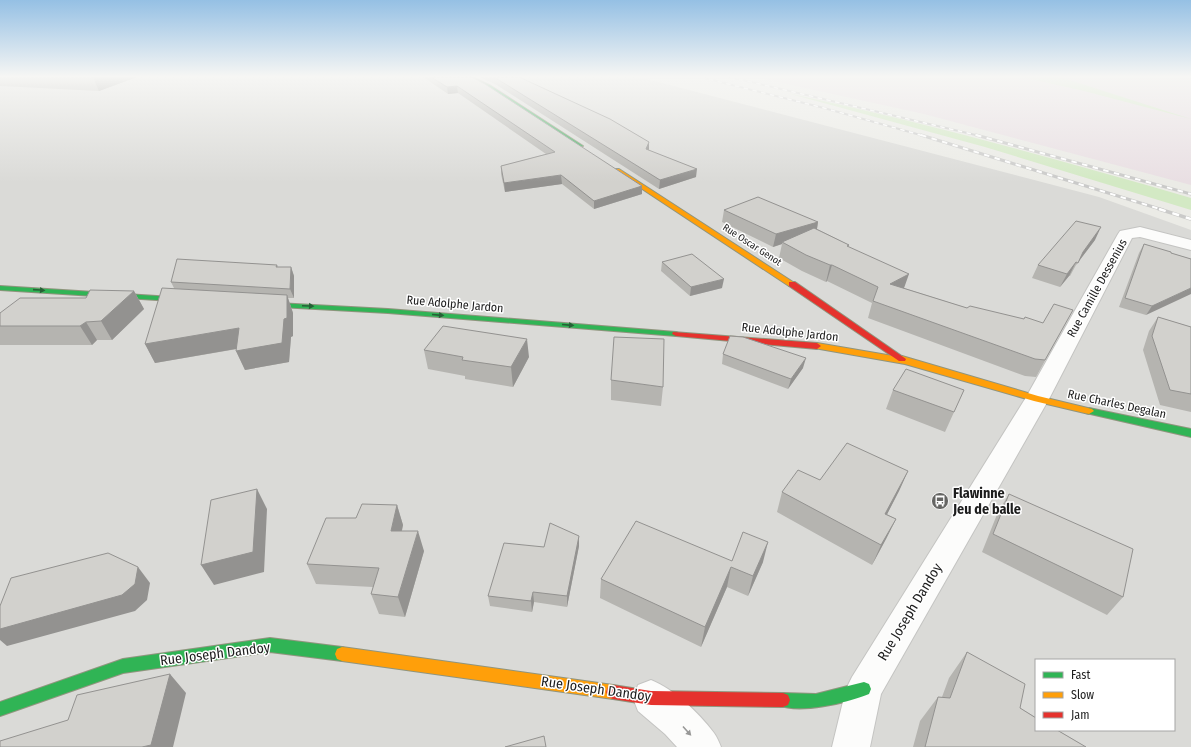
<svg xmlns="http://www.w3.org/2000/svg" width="1191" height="747" font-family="'Fira Sans Condensed',sans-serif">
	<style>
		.residential { fill: #dadad7; fill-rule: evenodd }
		.industrial { fill: #e9dfe3 }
		.grass { fill: #d3e9c4 }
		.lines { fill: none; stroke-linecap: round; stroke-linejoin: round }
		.street-casing { stroke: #c4c4c2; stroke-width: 2 }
		.fast-casing { stroke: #90957e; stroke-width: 2 }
		.slow-casing { stroke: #90957e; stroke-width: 2 }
		.jam-casing { stroke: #90957e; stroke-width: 2 }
		.street { fill: #fcfcfb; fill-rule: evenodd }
		.fast { fill: #30b455; fill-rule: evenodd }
		.slow { fill: #ff9f0a; fill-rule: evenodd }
		.jam { fill: #e5322d; fill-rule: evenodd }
		.rail-far2-casing { stroke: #cacac9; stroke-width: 2 }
		.rail-far1-casing { stroke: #cacac9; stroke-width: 3 }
		.rail-casing { stroke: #cacac9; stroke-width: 3.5 }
		.rail-far2 { stroke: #fff; stroke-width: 1.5; stroke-dasharray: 4.5; stroke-linecap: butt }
		.rail-far1 { stroke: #fff; stroke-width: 2; stroke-dasharray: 5.5; stroke-linecap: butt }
		.rail { stroke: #fff; stroke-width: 2.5; stroke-dasharray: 7; stroke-linecap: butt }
		.wall { fill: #b5b4b0 }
		.shaded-wall { fill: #939290 }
		.building { fill: #d2d1cd; stroke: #939290 }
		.oneway { fill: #266136 }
		.oneway2 { fill: #989897 }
		.labels { text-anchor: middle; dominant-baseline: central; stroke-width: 3; stroke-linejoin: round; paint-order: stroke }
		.far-street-label { font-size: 10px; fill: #1d1d1d; stroke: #fff }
		.street-label { font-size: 12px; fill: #1d1d1d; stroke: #fff }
		.near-poi-label { font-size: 14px; font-weight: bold; fill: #1d1d1d; stroke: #fff; text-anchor: start }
		.near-street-label { font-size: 14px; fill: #1d1d1d; stroke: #fff }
	</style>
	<rect width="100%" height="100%" fill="#ebebe6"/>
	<path class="residential" d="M 0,77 L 639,77 L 1099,197 L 1191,230 L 1191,747 L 0,747 ZM 1036,660 L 1174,660 L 1174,730 L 1036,730 Z"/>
	<path class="industrial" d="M 755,77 L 1191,77 L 1191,185 L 924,114 Z"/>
	<path class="grass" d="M 1022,77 L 1060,77 L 1191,119 L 1084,91 Z
		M 787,93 C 923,122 1057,159 1191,198 L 1191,210 L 985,147 Z"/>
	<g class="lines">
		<g class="street-casing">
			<path id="street" d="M 1140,227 L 1191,240 L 1191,250 L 1140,237 L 1132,238 L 1049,399 L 881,694 L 870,747 L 832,747 L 846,689 L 852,677 L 1025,399 L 1118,234 L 1120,231 Z
				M 651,680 C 675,690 698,712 714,733 C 717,737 719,742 721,747 L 677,747 L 665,734 L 638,711 L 633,698 L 638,685 Z"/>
		</g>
		<g class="fast-casing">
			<path id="fast" d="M 467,77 L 472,77 L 491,86 L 583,146 L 578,147 L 489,88 Z
				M 0,286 L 188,298 L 192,300 L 188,302 L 0,290 Z
				M 258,302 L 388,309 L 676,332 L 680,334 L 676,336 L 388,313 L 261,306 L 258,306 L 257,304 Z
				M 1089,408 L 1191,429 L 1191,437 L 1086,413 L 1084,411 Z
				M 270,638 L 342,647 L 347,649 L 349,654 L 347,659 L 342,661 L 270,652 L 123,673 L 0,716 L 0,702 L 123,659 Z
				M 864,682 L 869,684 L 871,689 L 869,694 C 847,703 800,714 778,705 L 776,700 L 778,695 L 783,693 L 816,694 Z"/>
		</g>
		<g class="slow-casing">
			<path id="slow" d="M 615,169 L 619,169 L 796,284 L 792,286 L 789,286 L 615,171 Z
				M 817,343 L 899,357 L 902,356 L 1038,396 L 1092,409 L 1094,411 L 1089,414 L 1034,401 L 905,364 L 814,348 L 813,346 L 814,344 Z
				M 342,647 L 613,685 L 618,687 L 620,692 L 618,697 L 613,699 L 342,661 L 337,659 L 335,654 L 337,649 Z"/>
		</g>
		<g class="jam-casing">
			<path id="jam" d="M 789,282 L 795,282 L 906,359 L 905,361 L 899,361 L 789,286 Z
				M 673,332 L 817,343 L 821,346 L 817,349 L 676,336 L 672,334 Z
				M 613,685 L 651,691 L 783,693 L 788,695 L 790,700 L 788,705 L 783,707 L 651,705 L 613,699 L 608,697 L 606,692 L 608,687 Z"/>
		</g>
		<use href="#street" class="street"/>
		<use href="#fast" class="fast"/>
		<use href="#slow" class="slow"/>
		<use href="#jam" class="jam"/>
		<g class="rail-far2-casing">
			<path id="rail-far2" d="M 700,77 L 824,108 L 924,136
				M 730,77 L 980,136"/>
		</g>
		<g class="rail-far1-casing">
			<path id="rail-far1" d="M 921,135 L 1163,210
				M 976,135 L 1191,194"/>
		</g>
		<g class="rail-casing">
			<path id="rail" d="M 1159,209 L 1191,219"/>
		</g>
		<use href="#rail-far2" class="rail-far2"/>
		<use href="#rail-far1" class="rail-far1"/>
		<use href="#rail" class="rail"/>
	</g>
	<path class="wall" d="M 0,77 L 137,77 L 99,91 L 0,86 Z
		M 423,77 L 472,77 L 642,194 L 594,209 L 562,184 L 505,192 L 501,174 L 501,166 L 546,154 L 458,93 L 448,94 Z
		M 480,77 L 519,77 L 649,142 L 649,150 L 696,177 L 659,189 L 495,84 Z
		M 724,210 L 818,222 L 817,229 L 849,245 L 848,247 L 904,288 L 967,308 L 1043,323 L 1073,310 L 1036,377 L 1025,376 L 868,318 L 872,303 L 827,281 L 826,282 L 802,271 L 779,258 L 782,244 L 773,247 L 722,222 Z
		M 1095,240 L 1076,265 L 1070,276 L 1069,276 L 1060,287 L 1032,278 L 1038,265 Z
		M 1144,244 L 1171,253 L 1191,259 L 1146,315 L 1119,307 L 1139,253 Z
		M 662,262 L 722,288 L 690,296 L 661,271 Z
		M 277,265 L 278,267 L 291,267 L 294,276 L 294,298 L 288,298 L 293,313 L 293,336 L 291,337 L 289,362 L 245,370 L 236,351 L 237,349 L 155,363 L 145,344 L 174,288 L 171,282 Z
		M 134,291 L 144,309 L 112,340 L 97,340 L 92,345 L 0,345 L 0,313 L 86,298 Z
		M 1158,317 L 1191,327 L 1191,412 L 1160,405 L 1143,350 L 1149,331 Z
		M 424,350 L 529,357 L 513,387 L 465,379 L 465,376 L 428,369 Z
		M 723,354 L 803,368 L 788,389 L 722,364 Z
		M 611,380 L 663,387 L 661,406 L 611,400 Z
		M 893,390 L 964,390 L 945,432 L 886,409 Z
		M 908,471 L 899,491 L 887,514 L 896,519 L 886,539 L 872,565 L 777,512 L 782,492 L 820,480 Z
		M 1009,494 L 1123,597 L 1107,615 L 982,552 L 998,512 Z
		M 397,505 L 403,525 L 402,531 L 424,551 L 405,617 L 379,614 L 371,594 L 373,587 L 316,584 L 307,564 L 356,518 Z
		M 579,536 L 579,546 L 567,607 L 534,602 L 532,612 L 490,606 L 488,596 L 544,547 Z
		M 732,561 L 763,562 L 748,596 L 727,587 L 701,647 L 600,598 L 601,579 Z
		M 967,652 L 1020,708 L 1086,747 L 913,747 L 920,721 L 938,697 L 942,697 L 949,678 Z"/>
	<path class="shaded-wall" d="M 93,77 L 137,77 L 99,91 Z
		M 457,86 L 458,93 L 448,94 L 447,87 Z
		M 649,142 L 649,150 L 646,149 Z
		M 697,169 L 696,177 L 659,189 L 660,180 Z
		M 561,175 L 562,184 L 505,192 L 504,183 Z
		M 642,186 L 642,194 L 594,209 L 594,201 Z
		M 818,222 L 816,235 L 782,242 L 782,244 L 773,247 L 776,234 Z
		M 1101,227 L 1095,240 L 1076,265 L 1083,252 Z
		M 1076,262 L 1069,276 L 1060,287 L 1067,274 Z
		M 830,265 L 832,265 L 827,281 L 826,282 Z
		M 291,267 L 294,276 L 294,298 L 290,289 Z
		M 909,274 L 903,291 L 890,284 Z
		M 724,279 L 722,288 L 690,296 L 691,287 Z
		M 1191,288 L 1191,294 L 1146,315 L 1152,306 Z
		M 134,291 L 144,309 L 112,340 L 101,321 Z
		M 287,295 L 293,313 L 293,336 L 291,337 L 289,362 L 245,370 L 236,351 L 284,319 Z
		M 86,322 L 97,340 L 92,345 L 80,326 Z
		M 239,328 L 247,347 L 155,363 L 145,344 Z
		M 527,339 L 529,357 L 513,387 L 511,367 Z
		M 806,358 L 803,368 L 788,389 L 791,379 Z
		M 908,471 L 899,491 L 877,534 L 885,514 Z
		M 257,489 L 267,509 L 264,572 L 214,585 L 201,565 Z
		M 397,505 L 403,525 L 397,551 L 391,531 Z
		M 896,519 L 886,539 L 872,565 L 881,545 Z
		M 418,531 L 424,551 L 405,617 L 398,597 Z
		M 579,536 L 579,546 L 567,607 L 567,596 Z
		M 768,542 L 763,562 L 748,596 L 753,576 Z
		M 138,567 L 150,583 L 147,600 L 135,611 L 7,646 L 0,640 L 0,629 Z
		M 731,567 L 727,587 L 701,647 L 705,627 Z
		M 533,592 L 534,602 L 532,612 L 531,601 Z
		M 170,674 L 186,693 L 173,747 L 142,747 Z"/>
	<path class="building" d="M 431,77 L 472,77 L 485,84 L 642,186 L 594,201 L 561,175 L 504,183 L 501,166 L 555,152 L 457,86 L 447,87 Z
		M 494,77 L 519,77 L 610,119 L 649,142 L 646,149 L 697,169 L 660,180 Z
		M 758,197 L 818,222 L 776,234 L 724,210 Z
		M 1076,221 L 1101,227 L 1083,252 L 1078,263 L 1076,262 L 1067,274 L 1038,265 Z
		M 814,228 L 849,245 L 847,246 L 909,274 L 890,284 L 967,308 L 970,306 L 1024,319 L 1025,317 L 1043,323 L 1054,304 L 1073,310 L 1045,360 L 1035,359 L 873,301 L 878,287 L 832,265 L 830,265 L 806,255 L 782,242 Z
		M 1144,244 L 1171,252 L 1171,253 L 1191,259 L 1191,288 L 1152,306 L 1125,298 Z
		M 692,254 L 724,279 L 691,287 L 662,262 Z
		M 177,259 L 277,265 L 276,267 L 291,267 L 290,289 L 171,282 Z
		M 162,288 L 287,295 L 287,318 L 284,319 L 282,343 L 236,351 L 239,328 L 145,344 Z
		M 90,290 L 134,291 L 101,321 L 86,322 L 80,326 L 0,326 L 0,313 L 20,298 L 86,298 Z
		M 1158,317 L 1191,327 L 1191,394 L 1170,390 L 1152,336 Z
		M 443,326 L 527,339 L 511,367 L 462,360 L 463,357 L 424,350 Z
		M 730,336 L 743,337 L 806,358 L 791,379 L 723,354 Z
		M 614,337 L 664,339 L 663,387 L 611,380 Z
		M 906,369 L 964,390 L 954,412 L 893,390 Z
		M 847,443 L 908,471 L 885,514 L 896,519 L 881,545 L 782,492 L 798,470 L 820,480 Z
		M 257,489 L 253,552 L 201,565 L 211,500 Z
		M 1009,494 L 1133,549 L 1123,597 L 993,534 Z
		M 362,504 L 397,505 L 391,531 L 418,531 L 398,597 L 371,594 L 379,568 L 307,564 L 326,518 L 356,518 Z
		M 636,521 L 732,561 L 743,532 L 768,542 L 753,576 L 731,567 L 705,627 L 601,579 Z
		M 550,523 L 579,536 L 567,596 L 533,592 L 531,601 L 488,596 L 504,543 L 544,547 Z
		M 108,553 L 138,567 L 135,584 L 122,595 L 0,629 L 0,606 L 11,578 Z
		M 967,652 L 1025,684 L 1020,708 L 1036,718 L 1036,730 L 1057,730 L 1086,747 L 925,747 L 938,697 L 950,698 Z
		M 170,674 L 151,745 L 142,747 L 0,747 L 0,741 L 68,720 L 77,695 Z
		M 544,736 L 546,747 L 505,747 Z"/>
	<defs><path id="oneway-solid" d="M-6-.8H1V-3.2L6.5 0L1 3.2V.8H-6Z"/></defs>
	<g class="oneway">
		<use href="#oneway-solid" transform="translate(39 290) rotate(4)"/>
		<use href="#oneway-solid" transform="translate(308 306) rotate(3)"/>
		<use href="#oneway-solid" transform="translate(438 315) rotate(5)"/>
		<use href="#oneway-solid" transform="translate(568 325) rotate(5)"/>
	</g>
	<use class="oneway2" href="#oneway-solid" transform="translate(687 731) rotate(48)"/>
	<linearGradient id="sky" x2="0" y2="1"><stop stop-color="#95c0e4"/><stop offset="0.42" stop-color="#f6f6f4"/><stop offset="1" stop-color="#f6f6f4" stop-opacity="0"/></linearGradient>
	<rect width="1191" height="182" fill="url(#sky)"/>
	<defs>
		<g id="bus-disc" transform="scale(0.9)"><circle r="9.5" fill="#656563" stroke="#fff"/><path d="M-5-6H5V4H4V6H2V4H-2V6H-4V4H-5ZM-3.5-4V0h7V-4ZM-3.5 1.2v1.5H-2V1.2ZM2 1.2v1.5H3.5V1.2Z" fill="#fff"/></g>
	</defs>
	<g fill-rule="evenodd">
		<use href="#bus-disc" x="940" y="501"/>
	</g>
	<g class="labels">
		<g class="far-street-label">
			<text transform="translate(752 245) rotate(33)">Rue Oscar Genot</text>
		</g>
		<g class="street-label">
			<text transform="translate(1097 288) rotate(-61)">Rue Camille Dessenius</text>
			<text transform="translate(455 304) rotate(5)">Rue Adolphe Jardon</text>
			<text transform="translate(790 332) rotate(6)">Rue Adolphe Jardon</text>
			<text transform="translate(1117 404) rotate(12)">Rue Charles Degalan</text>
		</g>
		<g class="near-poi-label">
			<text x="953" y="493">Flawinne<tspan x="953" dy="16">Jeu de balle</tspan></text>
		</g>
		<g class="near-street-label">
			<text transform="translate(910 612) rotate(-59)">Rue Joseph Dandoy</text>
			<text transform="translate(215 654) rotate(-7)">Rue Joseph Dandoy</text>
			<text transform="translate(596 689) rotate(8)">Rue Joseph Dandoy</text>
		</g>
	</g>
	<rect x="1035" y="659" width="140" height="72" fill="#ffffff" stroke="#a5a5a5"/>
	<rect x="1043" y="672" width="20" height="6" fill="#30b455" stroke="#a5a5a5"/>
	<text x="1071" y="679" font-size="12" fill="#1d1d1d">Fast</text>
	<rect x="1043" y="692" width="20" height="6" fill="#ff9f0a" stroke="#a5a5a5"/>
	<text x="1071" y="699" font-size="12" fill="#1d1d1d">Slow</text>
	<rect x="1043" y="712" width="20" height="6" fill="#e5322d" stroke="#a5a5a5"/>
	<text x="1071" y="719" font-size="12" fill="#1d1d1d">Jam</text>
</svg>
